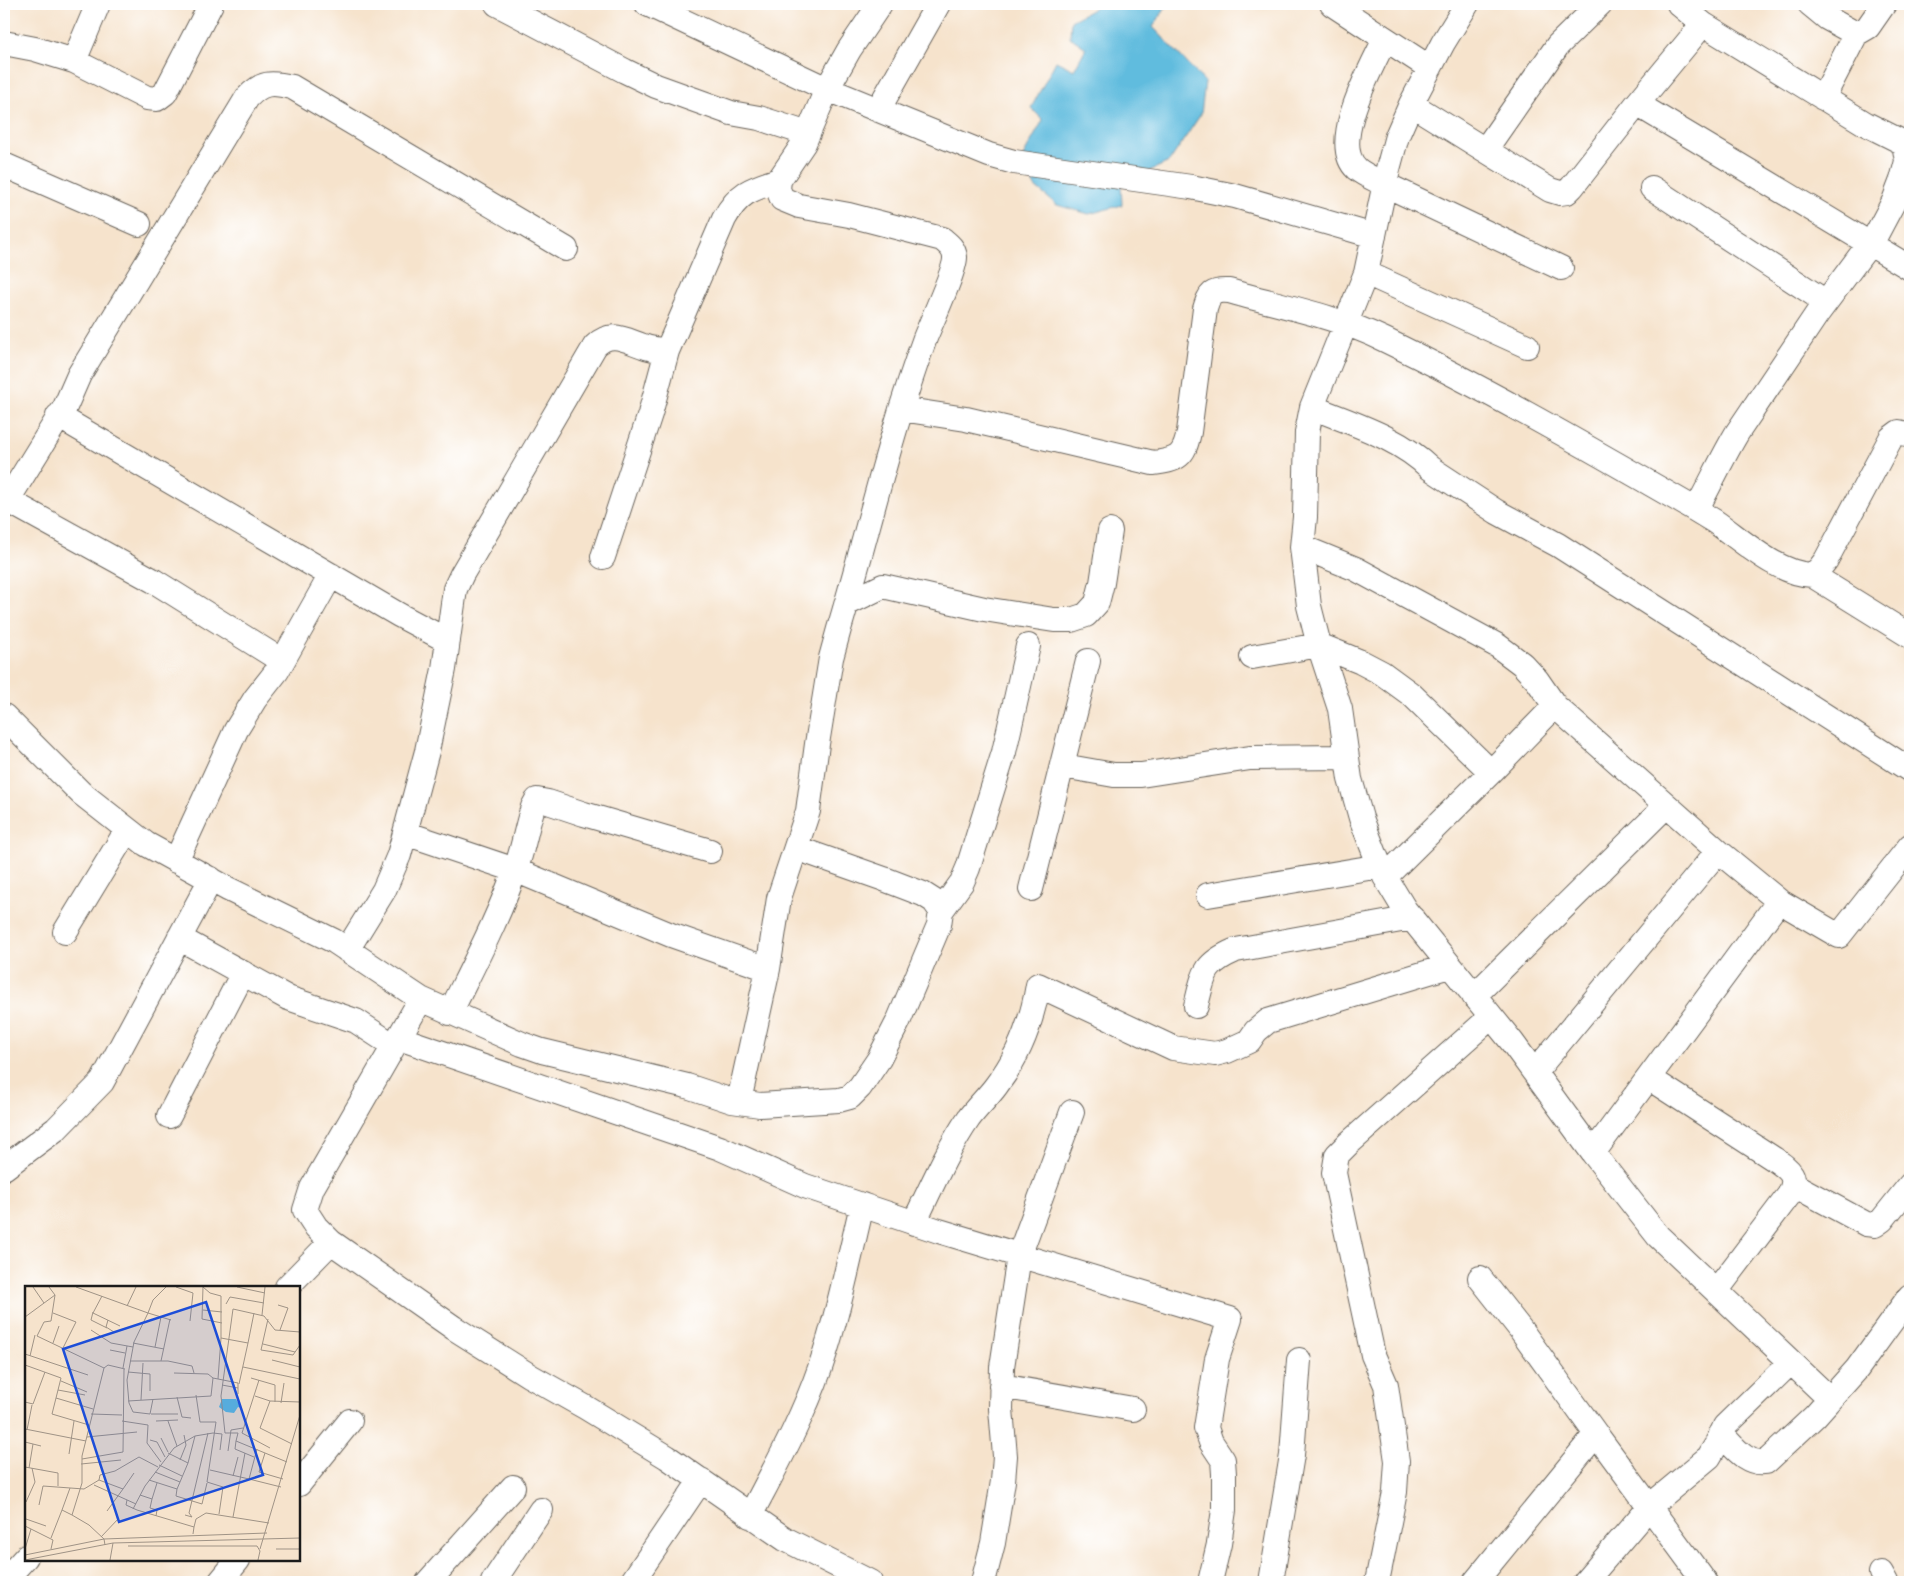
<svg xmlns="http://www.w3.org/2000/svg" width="1914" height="1586" font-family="Pangolin,sans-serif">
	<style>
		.water { fill: #61bcde; stroke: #3e6c7d }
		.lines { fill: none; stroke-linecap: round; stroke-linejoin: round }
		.minor-casing { stroke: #68625a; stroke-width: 26 }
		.minor { stroke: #fff; stroke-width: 24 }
		.inset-road { fill: none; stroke: #9f9386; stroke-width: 1 }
		.view { fill: #1d4ed8; fill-opacity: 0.15; stroke: #1d4ed8; stroke-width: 2.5 }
		.inset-edge { fill: none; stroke: #1c1c1c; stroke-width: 2.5 }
	</style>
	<rect width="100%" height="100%" fill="#fff"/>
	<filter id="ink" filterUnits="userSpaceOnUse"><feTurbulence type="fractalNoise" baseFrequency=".02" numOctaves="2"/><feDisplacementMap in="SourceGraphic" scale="10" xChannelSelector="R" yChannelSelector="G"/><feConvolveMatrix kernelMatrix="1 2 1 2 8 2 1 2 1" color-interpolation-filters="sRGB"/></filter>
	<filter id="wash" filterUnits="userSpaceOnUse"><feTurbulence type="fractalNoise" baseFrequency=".0096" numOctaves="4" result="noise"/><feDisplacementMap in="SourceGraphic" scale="20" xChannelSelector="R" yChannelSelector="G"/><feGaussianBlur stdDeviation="1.12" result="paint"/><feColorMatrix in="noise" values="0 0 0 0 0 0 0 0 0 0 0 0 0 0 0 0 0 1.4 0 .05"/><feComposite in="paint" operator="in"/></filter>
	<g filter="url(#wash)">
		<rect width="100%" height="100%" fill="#f6e3cc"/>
		<path class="water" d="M 1102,4 L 1168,4 L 1153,27 L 1205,82 L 1201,114 L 1169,162 L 1121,184 L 1122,205 L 1089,214 L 1057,205 L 1035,187 L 1022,158 L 1043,120 L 1031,108 L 1056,61 L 1074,70 L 1086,48 L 1070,37 L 1071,21 Z"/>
	</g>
	<g filter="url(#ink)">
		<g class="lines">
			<g class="minor-casing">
				<path id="minor" d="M 497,4 L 625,71 L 656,86 L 731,113 L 759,118 L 808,134
					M 647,4 L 827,89 L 989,155 L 1014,162 L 1191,187 L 1235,196 L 1374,236
					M 1332,4 L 1430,68
					M 1679,4 L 1703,24 L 1866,124 L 1904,143 L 1910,140
					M 1810,4 L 1827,18 L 1856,34 L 1868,27 L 1884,4
					M 1385,39 C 1372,67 1328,143 1357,169 C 1364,175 1376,180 1384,184 L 1561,268
					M 4,43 L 35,49 L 74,61 L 147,98 L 157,99 L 165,93 L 211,4
					M 74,61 L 98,4
					M 1823,98 L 1856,34
					M 1411,104 L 1443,43 L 1467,4
					M 1637,104 L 1910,268
					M 878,110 L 938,4
					M 1485,150 L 1550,190 L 1560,193 L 1567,192 L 1572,187 L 1637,104 L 1703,24
					M 4,165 L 139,224
					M 1652,188 L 1826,302
					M 1366,273 L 1388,169 L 1397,136 L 1411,104 L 1485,150 L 1558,45 L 1600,4
					M 1527,346 L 1366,273 L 1312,407 L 1307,432 L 1305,517 L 1302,547 L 1309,606 L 1319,645 L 1340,709 L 1350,779 L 1361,818 L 1377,859 L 1385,877 L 1405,910 L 1512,1042 L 1593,1153 L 1658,1236 L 1830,1399
					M 1312,407 C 1353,424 1398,437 1430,468 L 1497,512 L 1558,545 L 1910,770
					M 901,409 L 966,419 L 1153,463 C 1178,460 1184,457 1189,432 L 1205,309 C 1210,293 1212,290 1229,291 C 1281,306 1336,316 1385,340 C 1480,386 1573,439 1665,492 C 1681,501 1698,511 1714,521 C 1742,540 1777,574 1812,575 L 1819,569 L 1826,560 L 1891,438 L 1899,432 L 1910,435
					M 58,416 L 399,615 L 448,641
					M 7,500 L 154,581 L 282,661
					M 4,506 L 65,407 L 79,375 L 247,98 C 262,82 271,82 292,87 L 566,249
					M 1696,510 C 1710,485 1722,458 1737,433 L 1817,314 L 1876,235 L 1894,201 L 1902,180 L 1907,161 L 1904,143
					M 1302,547 L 1356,569 L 1498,646 L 1522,664 L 1537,680 L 1555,706
					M 603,557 L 650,414 L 667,351 L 724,219 C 739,192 751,189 779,180
					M 1812,575 L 1910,636
					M 846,604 L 883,586 L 984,609 L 1054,620 L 1071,620 L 1086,615 L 1097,603 L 1102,583 L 1110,531
					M 1252,657 L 1319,645 L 1361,662 L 1382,673 L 1412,695 L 1491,772
					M 4,716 L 81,793 L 146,844 L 228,889 L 334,941 L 421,999 L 522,1044 L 542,1051 L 687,1086 L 732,1101 L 760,1105 L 839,1100 L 850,1097 L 860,1087 L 879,1059 L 898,1022 L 939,925 L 941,911 L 934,901 L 923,894 L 884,879 L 796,848
					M 1063,766 L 1114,775 L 1141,775 L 1250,758 L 1346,757
					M 405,833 L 515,870 L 671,935 L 768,969
					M 176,861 L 236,730 L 255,699 L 277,671 L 331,575
					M 1385,877 L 1491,772 L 1555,706 L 1718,851
					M 1031,889 L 1088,661
					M 1208,895 L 1380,866
					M 1779,901 L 1839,936 L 1910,846
					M 941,911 L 962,882 L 968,868 L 1004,752 L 1028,646
					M 65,932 L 127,830
					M 179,938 L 288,998 L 356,1021 L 394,1046
					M 347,950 L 384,890 L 399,855 L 427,751 L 444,669 L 455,589 L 462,574 L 595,346 C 611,330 625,340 643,346 C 651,349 659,350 667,351
					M 1474,996 L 1666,806
					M 1196,1006 C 1204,974 1203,964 1236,950 L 1412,918
					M 450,1013 C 474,964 500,915 518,862 C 524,844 527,825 533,807 L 537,800 L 548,802 L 584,814 L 710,851
					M 399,1038 L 720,1148 L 805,1186 L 939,1231 L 1230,1319 L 1217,1359 L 1206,1428 L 1211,1442 L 1223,1460 L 1224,1474 L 1224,1510 L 1219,1544 L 1210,1582
					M 1535,1072 L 1718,851 L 1779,901 L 1593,1153
					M 1649,1078 L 1774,1159 C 1790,1170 1799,1176 1789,1195 L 1717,1290
					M 739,1101 L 768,969 L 779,898 L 808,811 L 817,744 L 831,658 L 839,629 C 868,532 890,433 925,338 C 931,323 956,268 955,257 C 954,248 948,244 942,239 L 849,215 L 799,206 L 782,199 L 778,189 L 779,180 L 804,143 L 827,89 L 849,50 L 880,4
					M 169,1116 L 243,973
					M 4,1168 L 56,1129 L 102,1082 L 211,879
					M 1794,1185 L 1866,1224 L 1875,1225 L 1882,1220 L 1910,1185
					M 914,1223 C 931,1188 947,1150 969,1118 C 977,1107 988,1097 996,1086 C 1019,1056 1032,1022 1038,985 L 1173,1048 L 1215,1054 L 1227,1051 L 1249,1041 L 1256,1031 L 1268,1021 L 1449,966
					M 331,1242 L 316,1227 L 305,1210 L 312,1188 L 421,999
					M 1480,1278 L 1521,1330 L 1596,1434
					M 287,1287 L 331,1242 L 454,1328 L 530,1376 L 585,1407 L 667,1457 L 785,1539 L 870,1582
					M 1001,1386 L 1133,1409
					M 1721,1434 C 1734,1447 1746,1465 1766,1462 L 1815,1416 L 1857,1369 L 1910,1296
					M 299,1484 L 350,1421
					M 750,1516 C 775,1468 802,1420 820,1368 C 838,1315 849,1260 862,1205
					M 1881,1573 L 1886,1582
					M 4,1581 L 26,1557
					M 220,1582 L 238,1560
					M 428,1582 L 513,1487
					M 493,1582 L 541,1510
					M 632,1582 L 701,1480
					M 983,1582 L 993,1543 L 1003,1481 L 1005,1456 L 1001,1409 L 1002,1367 L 1019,1256 L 1072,1112
					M 1271,1582 L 1292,1455 L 1299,1360
					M 1377,1582 L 1395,1492 L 1397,1461 L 1386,1385 L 1373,1355 L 1334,1173 L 1337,1155 L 1348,1144 L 1491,1017
					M 1475,1582 L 1596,1434 L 1705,1582
					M 1585,1582 L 1650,1506 L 1709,1457 L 1718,1442 L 1725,1426 L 1791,1362"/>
			</g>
			<use href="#minor" class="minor"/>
		</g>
	</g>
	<g transform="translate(25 1286)">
		<rect width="275" height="275" fill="#f6e3cc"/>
		<path d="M 197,113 L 211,113 L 216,122 L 213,121 L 209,127 L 201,126 L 194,121 Z" fill="#61bcde"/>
		<path class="inset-road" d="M 8,1 L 19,17M 51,1 L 123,27 L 128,14 L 141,1M 151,1 L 168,7 L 165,35M 178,1 L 185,7 L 196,10 L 196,52 L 223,57 L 229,27M 178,1 L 177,33 L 197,37M 212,1 L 240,7M 30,9 L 26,35 L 19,36 L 12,50 L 79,82 L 57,170 L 57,197 L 47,229 L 64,239 L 79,253 L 80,259M 77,10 L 68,27 L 95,40M 201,18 L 205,11 L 239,17M 253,19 L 263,22 L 255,44M 102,20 L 111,1M 178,24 L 197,26M 68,26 L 66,34 L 82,42M 28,27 L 51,36 L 38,62M 237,29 L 240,1M 0,31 L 30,9 L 24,1M 243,33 L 236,64 L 268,69 L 275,59M 83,34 L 81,41 L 89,46M 66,44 L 86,57 L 108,61M 28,57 L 34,40M 108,57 L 139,63M 238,58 L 270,66M 130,61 L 136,31M 85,64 L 100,67M 0,68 L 63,89M 5,70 L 10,49M 247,74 L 275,81M 105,75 L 143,75 L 167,80 L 169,87M 136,75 L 145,33M 0,79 L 36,92 L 27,128 L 64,139M 218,81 L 275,93M 79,82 L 83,79 L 100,83M 98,82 L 102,60M 103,86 L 125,88 L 125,105M 149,87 L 183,88 L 188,92M 226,92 L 250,99 L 250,116M 193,93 L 196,52M 36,95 L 62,106M 214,98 L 223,57M 197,99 L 213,102M 33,104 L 60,109M 171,109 L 175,136 L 191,136 L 182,196 L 198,201 L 194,228M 230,110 L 245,115M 152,111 L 157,131 L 166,132M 31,112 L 68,123M 128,113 L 125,128 L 108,126 L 104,117 L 102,94 L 109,56 L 123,27 L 146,34M 116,114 L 118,77M 103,115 L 186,110 L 188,92 L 213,97 L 213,108M 0,116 L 8,118 L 20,86M 256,117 L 259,97M 66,128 L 97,129M 126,128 L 153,128M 97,135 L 123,139 L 122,157 L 136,176M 131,135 L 153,134M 143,135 L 152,160M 0,143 L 61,155M 2,144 L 7,119M 200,147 L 196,110 L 208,23 L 239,30 L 250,44 L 275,46M 200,147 L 213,147 L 211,155 L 240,167 L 234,186 L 258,193M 217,147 L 234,94M 217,147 L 245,162M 62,151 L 112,146M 136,152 L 143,166M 125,154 L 132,156 L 140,171M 211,155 L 210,163 L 229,171M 0,156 L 16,160M 267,158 L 235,142 L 245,115 L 275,116M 232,163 L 224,193 L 256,201M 203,165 L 206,144 L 218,142M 143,167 L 163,177 L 155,196M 240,167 L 262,176M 44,168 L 49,135M 57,173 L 98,166 L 99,83M 155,174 L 161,159 L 159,149M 163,177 L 170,150M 56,178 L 96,174M 134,179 L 157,190M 0,181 L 33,187 L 33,200M 4,182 L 8,158M 185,184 L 224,193M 208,190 L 213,171M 74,194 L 75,189 L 90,185 L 114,171 L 133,181M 124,194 L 152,203 L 155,196 L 130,186M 69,199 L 111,218M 45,202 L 37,224 L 47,229M 98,203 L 109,187M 152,203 L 151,210 L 177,218 L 182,197M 115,209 L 127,213 L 132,197M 127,213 L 125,222 L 132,224 L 131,230M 102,214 L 101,219 L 112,224 L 169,241 L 168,248M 1,216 L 10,196 L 7,182M 14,219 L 18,200 L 59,203 L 74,194 L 98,203 L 82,225M 108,223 L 120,200 L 149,162 L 170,150 L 188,147 L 197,148 L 195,164M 160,229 L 167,231 L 164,227 L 183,147M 208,231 L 220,167M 1,233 L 21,240M 0,240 L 6,243 L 0,263M 169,241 L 171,233 L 181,227 L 244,237M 6,243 L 28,254 L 26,263M 76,251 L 94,232M 26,252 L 37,224M 103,260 L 232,260 L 235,265 L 233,274M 235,263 L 275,129M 251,263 L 275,263M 0,269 L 79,253 L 242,247M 0,274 L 88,257 L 275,252M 85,274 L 88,257"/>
		<path class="view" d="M 181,16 L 238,189 L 94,236 L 38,63 Z"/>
		<rect width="275" height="275" class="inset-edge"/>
	</g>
	<rect width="1914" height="1586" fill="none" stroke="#fff" stroke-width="20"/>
</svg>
